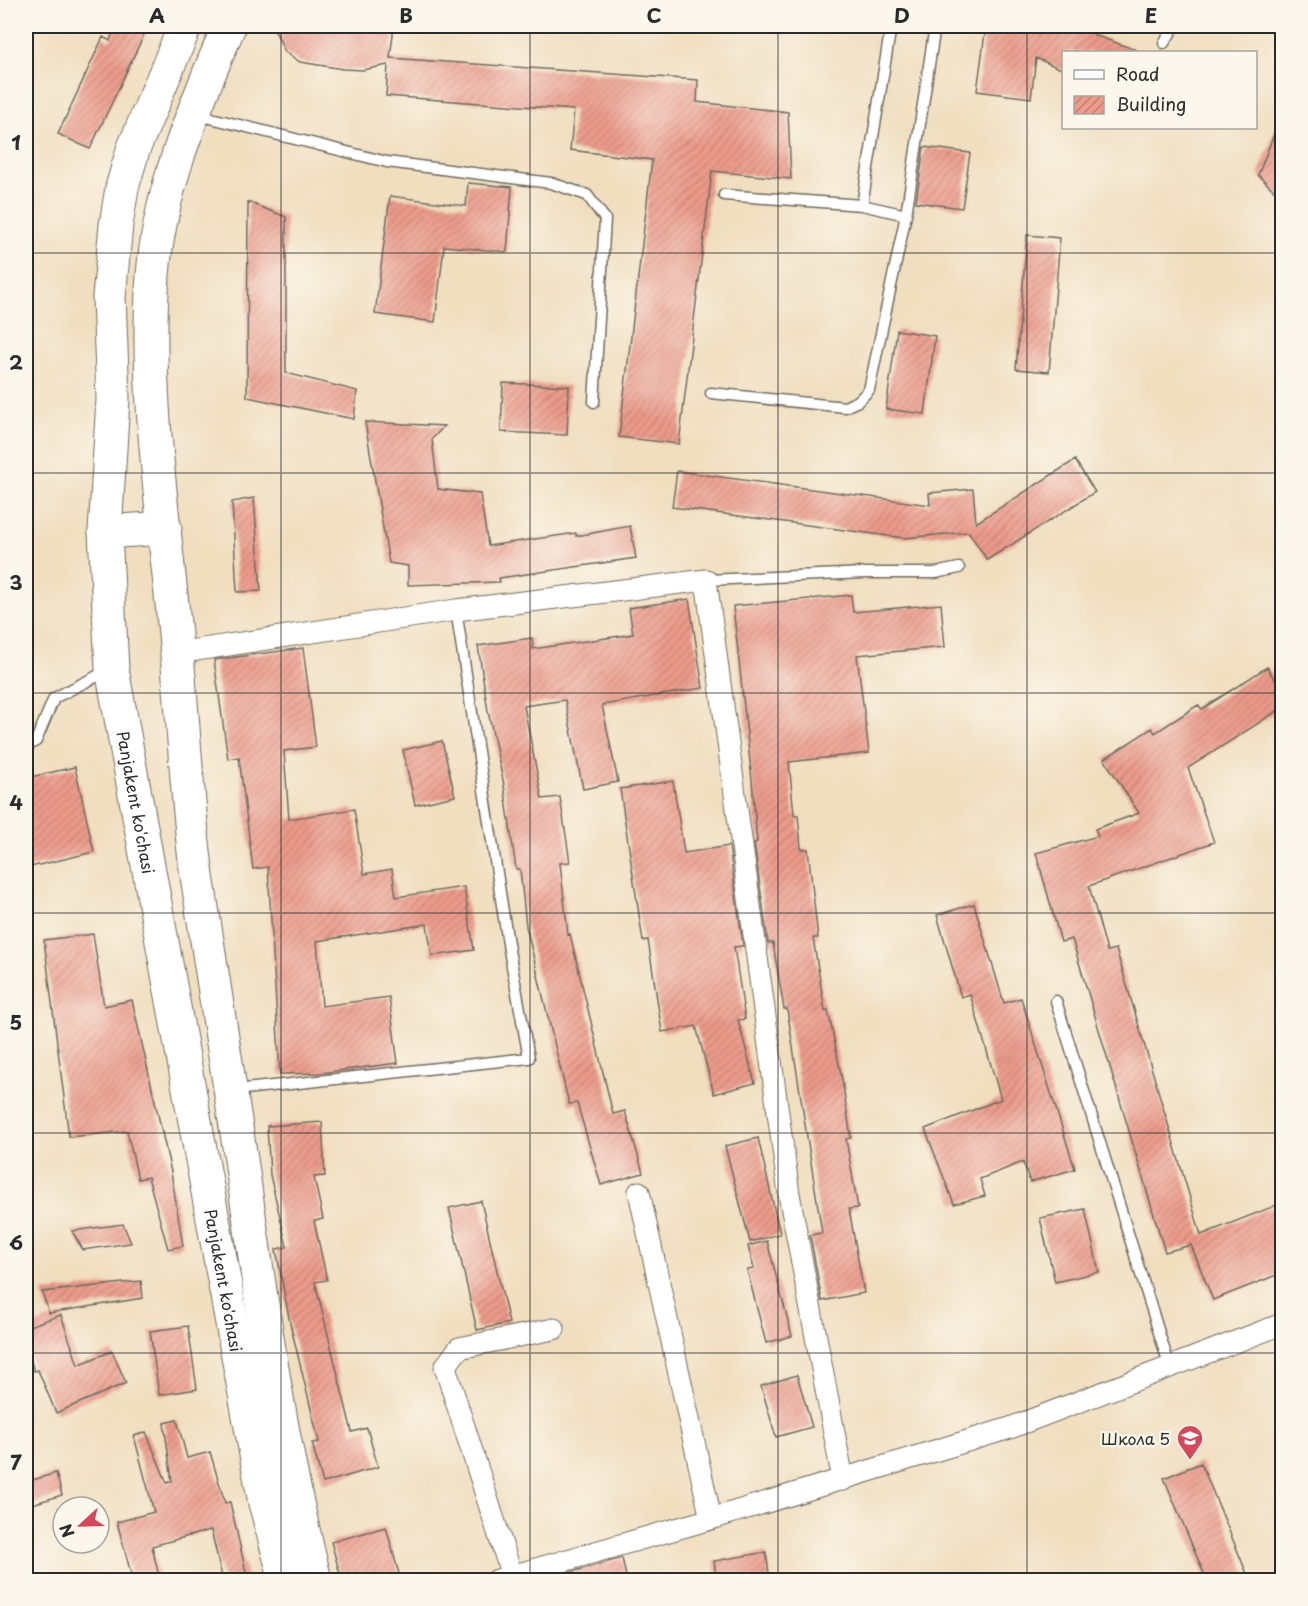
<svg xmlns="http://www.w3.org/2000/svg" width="1308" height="1606" font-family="'Playpen Sans',sans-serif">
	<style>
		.building { fill: url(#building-hatch) }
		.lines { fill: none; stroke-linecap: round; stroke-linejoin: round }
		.service-casing { stroke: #706a5f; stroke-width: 13 }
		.minor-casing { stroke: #706a5f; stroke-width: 23 }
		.primary-casing { stroke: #706a5f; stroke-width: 35 }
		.service { stroke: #fff; stroke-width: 10 }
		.minor { stroke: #fff; stroke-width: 21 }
		.primary { stroke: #fff; stroke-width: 33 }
		.grid { fill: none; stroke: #2b2b2b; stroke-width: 1.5; stroke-opacity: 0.55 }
		.labels { text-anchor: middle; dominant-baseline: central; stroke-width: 4.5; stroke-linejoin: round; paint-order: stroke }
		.street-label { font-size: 16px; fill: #2b2b2b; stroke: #fbf7ec }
		.poi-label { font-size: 16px; fill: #2b2b2b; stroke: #fbf7ec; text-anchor: end }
		.neatline { fill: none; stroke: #2b2b2b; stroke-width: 2 }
		.grid-label { font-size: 20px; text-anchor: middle; font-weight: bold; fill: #2b2b2b }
	</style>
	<defs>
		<pattern id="building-hatch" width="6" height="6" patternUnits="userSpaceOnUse" patternTransform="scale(1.5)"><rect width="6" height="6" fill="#ed9b8b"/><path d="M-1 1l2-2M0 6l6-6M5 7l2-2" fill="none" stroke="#c07f72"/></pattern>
	</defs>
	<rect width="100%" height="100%" fill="#fbf7ec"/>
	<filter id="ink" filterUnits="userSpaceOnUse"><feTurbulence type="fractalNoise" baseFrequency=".0167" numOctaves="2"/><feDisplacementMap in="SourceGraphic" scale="12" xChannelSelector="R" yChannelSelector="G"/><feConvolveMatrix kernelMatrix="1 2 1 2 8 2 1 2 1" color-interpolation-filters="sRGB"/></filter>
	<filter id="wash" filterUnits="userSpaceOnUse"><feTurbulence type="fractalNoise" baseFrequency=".008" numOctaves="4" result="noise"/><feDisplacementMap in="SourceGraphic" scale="24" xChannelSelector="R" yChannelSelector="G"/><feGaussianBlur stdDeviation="1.35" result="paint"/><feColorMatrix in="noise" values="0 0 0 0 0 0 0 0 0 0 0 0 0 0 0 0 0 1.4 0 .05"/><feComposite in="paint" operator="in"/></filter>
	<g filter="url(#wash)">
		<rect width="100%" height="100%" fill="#f0debf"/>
		<g id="blocks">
			<path class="building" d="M 115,26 L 148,26 L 90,149 L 58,134 L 103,37 L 110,41 Z
				M 273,26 L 394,26 L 390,58 L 698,80 L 697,102 L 788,112 L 791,179 L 712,171 L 679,444 L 619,437 L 652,160 L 570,150 L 574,110 L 386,96 L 388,65 L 363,70 L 343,69 L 300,62 L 285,52 Z
				M 986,26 L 1098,26 L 1094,35 L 1136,50 L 1135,52 L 1064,52 L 1064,70 L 1036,58 L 1031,98 L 977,91 Z
				M 1281,116 L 1282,116 L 1282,198 L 1258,175 Z
				M 924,147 L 970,153 L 962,208 L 916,202 Z
				M 468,183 L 512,187 L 507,252 L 444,246 L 435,322 L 375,314 L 390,196 L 466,206 Z
				M 248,202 L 286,217 L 286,373 L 357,391 L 354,419 L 247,397 Z
				M 1027,235 L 1060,238 L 1049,372 L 1016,369 Z
				M 897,330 L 935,336 L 925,414 L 886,409 Z
				M 503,383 L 569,386 L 567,435 L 501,432 Z
				M 365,422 L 444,426 L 432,439 L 438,489 L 480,494 L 488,546 L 576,533 L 576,536 L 630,526 L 636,558 L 499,578 L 500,582 L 408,585 L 408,566 L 389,563 Z
				M 1075,460 L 1095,492 L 987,560 L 969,532 L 904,538 L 672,507 L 677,471 L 930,505 L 929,493 L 973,489 L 976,523 Z
				M 254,498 L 261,591 L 237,592 L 232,502 Z
				M 851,595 L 853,612 L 941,604 L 945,647 L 857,655 L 869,753 L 789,762 L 794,815 L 798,815 L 801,849 L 808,849 L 818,938 L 813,938 L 825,1011 L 828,1010 L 842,1079 L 851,1138 L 846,1139 L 858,1208 L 849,1209 L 864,1293 L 822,1301 L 810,1235 L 822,1233 L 787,1009 L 784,1009 L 773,943 L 768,943 L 754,843 L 757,842 L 752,780 L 733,606 Z
				M 689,599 L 703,688 L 602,705 L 618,782 L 583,789 L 565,700 L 524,706 L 542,799 L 560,797 L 570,862 L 560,863 L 568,935 L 570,934 L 613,1114 L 625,1111 L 643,1173 L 601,1185 L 577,1103 L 569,1104 L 526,926 L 520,869 L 516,869 L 504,785 L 488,711 L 478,646 L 532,638 L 533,649 L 633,634 L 629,608 Z
				M 303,648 L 316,747 L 284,751 L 289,819 L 354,809 L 364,874 L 392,869 L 396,897 L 464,887 L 474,950 L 432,956 L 427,924 L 317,941 L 322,1006 L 389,997 L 398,1063 L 321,1073 L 280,1074 L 268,867 L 253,869 L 239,757 L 228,759 L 214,660 Z
				M 1267,667 L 1282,691 L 1282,708 L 1188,768 L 1214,842 L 1089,886 L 1107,951 L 1116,949 L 1201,1235 L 1282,1203 L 1282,1273 L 1213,1300 L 1191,1245 L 1165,1252 L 1072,939 L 1061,942 L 1036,853 L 1098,836 L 1095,829 L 1139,813 L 1104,759 L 1152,728 L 1155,733 L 1198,705 L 1202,709 Z
				M 442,741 L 455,796 L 415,805 L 403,750 Z
				M 75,767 L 94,852 L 26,868 L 26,778 Z
				M 673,781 L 684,853 L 729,846 L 743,946 L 734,947 L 745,1019 L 738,1020 L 755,1083 L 714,1094 L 696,1026 L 662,1032 L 648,940 L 643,941 L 620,789 Z
				M 974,904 L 1004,1003 L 1021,998 L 1075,1169 L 1030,1182 L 1023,1162 L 980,1179 L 985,1196 L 954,1204 L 925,1129 L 1001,1099 L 970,994 L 961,997 L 937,915 Z
				M 93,934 L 104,1006 L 132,1000 L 171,1172 L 183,1246 L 168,1249 L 148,1177 L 138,1179 L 127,1131 L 69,1137 L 44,940 Z
				M 322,1122 L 325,1176 L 314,1177 L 323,1219 L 314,1221 L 327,1280 L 315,1282 L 352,1432 L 367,1428 L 378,1467 L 323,1483 L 312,1443 L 319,1442 L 290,1323 L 276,1249 L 287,1247 L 270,1175 L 267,1126 Z
				M 758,1138 L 780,1234 L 750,1242 L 725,1146 Z
				M 481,1201 L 509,1323 L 477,1330 L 449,1208 Z
				M 1085,1209 L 1099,1272 L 1055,1282 L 1040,1218 Z
				M 123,1224 L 131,1243 L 83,1250 L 72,1231 Z
				M 767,1241 L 792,1336 L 766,1343 L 747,1270 L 754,1269 L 748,1246 Z
				M 141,1281 L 143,1298 L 49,1313 L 42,1292 Z
				M 61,1315 L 78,1365 L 112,1351 L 126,1383 L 56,1413 L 38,1370 L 34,1371 L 26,1346 L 26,1327 Z
				M 188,1326 L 197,1389 L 159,1395 L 150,1331 Z
				M 797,1375 L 812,1427 L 776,1437 L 761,1386 Z
				M 177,1420 L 187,1458 L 210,1452 L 225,1503 L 230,1502 L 248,1581 L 223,1581 L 211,1530 L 152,1546 L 160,1581 L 133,1581 L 117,1522 L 154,1512 L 134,1436 L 146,1432 L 167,1483 L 172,1481 L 164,1423 Z
				M 1201,1463 L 1250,1581 L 1207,1581 L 1164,1478 Z
				M 56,1473 L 62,1495 L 26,1506 L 26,1482 Z
				M 386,1527 L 401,1581 L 342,1581 L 331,1542 Z
				M 766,1552 L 770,1581 L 717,1581 L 714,1561 Z
				M 622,1558 L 627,1581 L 546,1581 L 546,1579 Z"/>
		</g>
	</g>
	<g filter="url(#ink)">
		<use href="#blocks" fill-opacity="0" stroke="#706a5f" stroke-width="1.5"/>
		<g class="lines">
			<g class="service-casing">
				<path id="service" d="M 1164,43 L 1175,26
					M 195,114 L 387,162 L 551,183 L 587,195 L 605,219 L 594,402
					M 724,195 L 862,205 L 906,215
					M 862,205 L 891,26
					M 711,393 L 845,407 L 858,401 L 869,390 L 906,215 L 935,26
					M 706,580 L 865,573 L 935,573 L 959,568
					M 26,747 L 36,741 L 54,698 L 109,670
					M 1056,1001 L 1170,1368
					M 235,1090 L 529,1058 L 509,950 L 456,610"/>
			</g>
			<g class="minor-casing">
				<path id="minor" d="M 177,653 L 456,610 L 706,580 L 789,1194 L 843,1480
					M 639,1192 L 711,1519
					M 512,1576 L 445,1367 L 459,1348 L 554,1329
					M 497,1580 L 711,1519 L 1010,1428 L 1282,1324"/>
			</g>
			<g class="primary-casing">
				<g id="primary">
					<path id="s1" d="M 185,26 L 133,150 L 122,188 L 116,225 L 109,297 L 113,399 L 105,532 L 112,669 L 265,1503 L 286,1580"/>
					<path d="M 229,26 C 195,107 160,186 153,275 C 144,401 166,530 177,655 C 184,728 187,803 197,876 C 211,971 227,1064 241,1159 C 261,1300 280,1442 315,1580"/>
					<path d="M 105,532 L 165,528"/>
				</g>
			</g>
			<use href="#service" class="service"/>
			<use href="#minor" class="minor"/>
			<use href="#primary" class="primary"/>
		</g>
	</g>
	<path class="grid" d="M 281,26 L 281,1580M 530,26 L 530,1580M 778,26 L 778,1580M 1027,26 L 1027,1580M 26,253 L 1282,253M 26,473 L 1282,473M 26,693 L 1282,693M 26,913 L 1282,913M 26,1133 L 1282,1133M 26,1353 L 1282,1353"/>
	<defs>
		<g id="school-pin" transform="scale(1.35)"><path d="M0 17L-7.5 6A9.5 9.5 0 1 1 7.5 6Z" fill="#d1495b" stroke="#fbf7ec"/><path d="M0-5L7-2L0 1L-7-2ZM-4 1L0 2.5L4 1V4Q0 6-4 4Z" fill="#fff"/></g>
	</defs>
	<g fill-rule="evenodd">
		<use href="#school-pin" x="1190" y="1438"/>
	</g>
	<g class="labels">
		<g class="street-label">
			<text stroke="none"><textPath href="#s1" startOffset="792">Panjakent ko'chasi</textPath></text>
			<text stroke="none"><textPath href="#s1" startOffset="1278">Panjakent ko'chasi</textPath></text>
		</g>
		<g class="poi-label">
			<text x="1170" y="1438">Школа 5</text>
		</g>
	</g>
	<rect width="1308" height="1606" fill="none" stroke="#fbf7ec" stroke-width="66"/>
	<rect x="1062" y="51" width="195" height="78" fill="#fbf7ec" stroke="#a8a59f" stroke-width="1.5"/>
	<rect x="1074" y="70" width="30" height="9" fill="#ffffff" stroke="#a8a59f" stroke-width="1.5"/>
	<text x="1116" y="81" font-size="18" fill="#2b2b2b">Road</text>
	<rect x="1074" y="96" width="30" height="18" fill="url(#building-hatch)" stroke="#a8a59f" stroke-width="1.5"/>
	<text x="1116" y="111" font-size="18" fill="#2b2b2b">Building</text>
	<g transform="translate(81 1525) rotate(248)"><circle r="28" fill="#fbf7ec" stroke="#a8a59f" stroke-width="1.5"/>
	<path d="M0-4.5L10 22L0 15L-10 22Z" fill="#d1495b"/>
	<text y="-9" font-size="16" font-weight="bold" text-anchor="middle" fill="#2b2b2b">N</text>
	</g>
	<rect x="33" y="33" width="1242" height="1540" class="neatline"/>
	<g class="grid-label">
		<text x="157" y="23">A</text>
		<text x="406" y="23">B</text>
		<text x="654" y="23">C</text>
		<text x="902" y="23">D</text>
		<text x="1151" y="23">E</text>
		<text x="16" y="150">1</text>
		<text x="16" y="370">2</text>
		<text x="16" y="590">3</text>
		<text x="16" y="810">4</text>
		<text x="16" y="1030">5</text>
		<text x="16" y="1250">6</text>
		<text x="16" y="1470">7</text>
	</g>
</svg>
